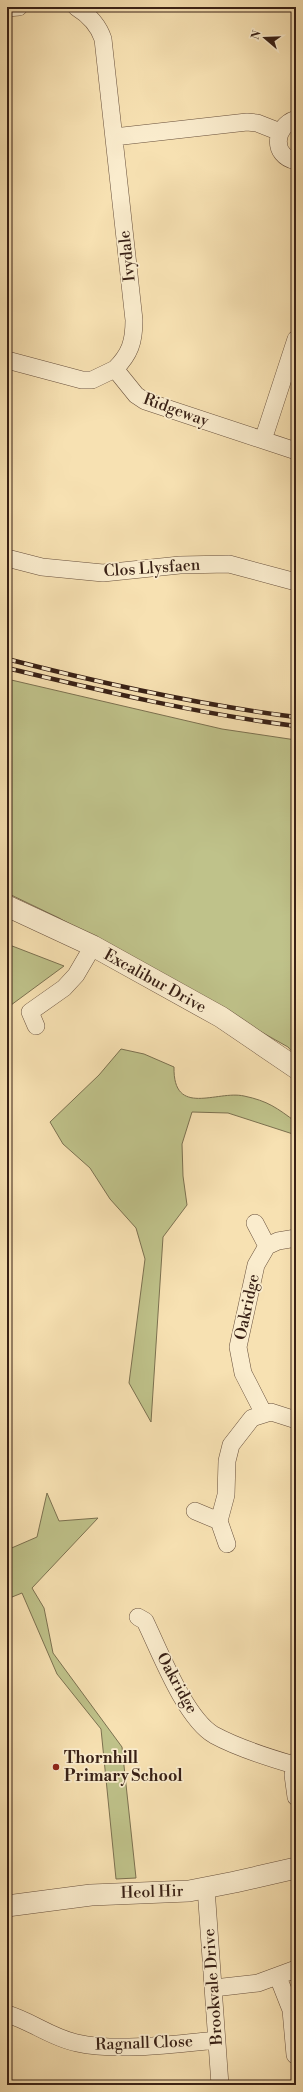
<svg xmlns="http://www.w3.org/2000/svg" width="303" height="2092" font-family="'Libre Bodoni',serif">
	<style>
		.green { fill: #bfc28a; stroke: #7c7150 }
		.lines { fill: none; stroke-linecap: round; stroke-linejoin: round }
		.minor-casing { stroke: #68503c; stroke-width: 18 }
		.tertiary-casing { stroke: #68503c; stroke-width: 22 }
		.minor { stroke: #faeccd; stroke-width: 17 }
		.tertiary { stroke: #faeccd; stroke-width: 21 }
		.rail-casing { stroke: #382015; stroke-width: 4.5 }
		.rail { stroke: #faeccd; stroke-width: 3; stroke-dasharray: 9; stroke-linecap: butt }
		.poi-dot { fill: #8f2418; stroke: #faeccd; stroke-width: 1.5 }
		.labels { text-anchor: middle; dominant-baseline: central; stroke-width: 3.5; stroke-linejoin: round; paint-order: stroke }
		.street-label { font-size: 16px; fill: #382015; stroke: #faeccd }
		.poi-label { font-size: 16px; font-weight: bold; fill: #382015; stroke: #faeccd; text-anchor: start }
	</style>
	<rect width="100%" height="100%" fill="#f7e1b2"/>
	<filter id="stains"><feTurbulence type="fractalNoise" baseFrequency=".005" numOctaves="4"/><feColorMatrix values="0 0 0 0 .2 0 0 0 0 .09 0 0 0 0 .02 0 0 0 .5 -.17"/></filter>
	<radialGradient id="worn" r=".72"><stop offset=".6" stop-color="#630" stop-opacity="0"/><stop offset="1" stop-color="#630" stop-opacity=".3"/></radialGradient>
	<path class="green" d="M 7,679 L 222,729 L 296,740 L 296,1056 L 288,1047 L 59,918 L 7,893 Z
		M 7,944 L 64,966 L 7,1008 Z
		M 121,1049 L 144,1054 L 174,1067 C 173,1118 217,1090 244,1096 C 268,1101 277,1108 296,1122 L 296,1135 L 228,1113 L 192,1112 L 182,1144 L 183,1176 L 187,1205 L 163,1237 L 151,1422 L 129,1383 L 145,1259 L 136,1228 L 110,1199 L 90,1168 L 63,1144 L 50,1122 L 99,1075 Z
		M 47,1493 L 59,1521 L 98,1518 L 32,1588 L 44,1608 L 53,1653 L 122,1747 L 136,1878 L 116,1879 L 101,1729 L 57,1674 L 22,1593 L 7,1599 L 7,1550 L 37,1537 Z"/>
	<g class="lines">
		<g class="minor-casing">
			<path id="minor" d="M 76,7 C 89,15 98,24 103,39 L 134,320 C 134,342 130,354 115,369
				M 7,8 L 19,7
				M 296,119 C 274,126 271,156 296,161
				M 114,137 L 247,122 L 257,123 L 280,132
				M 7,360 L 82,380 L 92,380 L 115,369 L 136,395 L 145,401 L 296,451
				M 263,440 L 296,339
				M 7,558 L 42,567 L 103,573 L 180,565 L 229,564 L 296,582
				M 36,1026 L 30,1012 L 64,988 L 76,975 L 93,946
				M 255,1223 L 267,1246
				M 264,1414 L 243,1373 L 238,1347 L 256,1265 L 267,1246 L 278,1241 L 296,1238
				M 195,1511 L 219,1521
				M 227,1544 L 219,1521 L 226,1495 L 227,1461 L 231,1445 L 252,1418 L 271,1412 L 296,1420
				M 138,1617 L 145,1621 C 160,1652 185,1718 214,1735 C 236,1747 270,1758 294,1765
				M 296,1761 L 293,1775 L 296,1797
				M 206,1888 L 220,2085
				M 278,1977 L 291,2010 L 295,2055
				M 214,1988 L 258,1983 L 296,1969
				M 7,2014 C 31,2021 52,2038 77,2043 C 117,2052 175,2044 216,2040"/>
		</g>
		<g class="tertiary-casing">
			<path id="tertiary" d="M 7,906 L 93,946 L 221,1017 L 296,1068
				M 7,1906 L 91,1895 L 189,1891 L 235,1882 L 296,1868"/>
		</g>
		<use href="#minor" class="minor"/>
		<use href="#tertiary" class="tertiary"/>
		<g class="rail-casing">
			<path id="rail" d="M 7,659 C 100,683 200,705 296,717
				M 7,668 C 102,691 199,714 296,726"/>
		</g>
		<use href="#rail" class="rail"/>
	</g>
	<circle class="poi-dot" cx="56" cy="1767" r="4"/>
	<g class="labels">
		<g class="street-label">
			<text transform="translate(127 256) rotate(-96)">Ivydale</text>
			<text transform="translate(176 410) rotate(20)">Ridgeway</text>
			<text transform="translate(152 568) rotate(-4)">Clos Llysfaen</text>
			<text transform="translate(155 981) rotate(29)">Excalibur Drive</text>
			<text transform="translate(247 1307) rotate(-78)">Oakridge</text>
			<text transform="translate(177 1683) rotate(61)">Oakridge</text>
			<text transform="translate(152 1892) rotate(-2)">Heol Hir</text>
			<text transform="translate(213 1987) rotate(-94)">Brookvale Drive</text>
			<text transform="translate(144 2043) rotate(-2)">Ragnall Close</text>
		</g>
		<g class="poi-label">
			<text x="64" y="1758">Thornhill<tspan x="64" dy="18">Primary School</tspan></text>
		</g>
	</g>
	<rect width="303" height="2092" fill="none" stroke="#f7e1b2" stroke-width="24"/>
	<rect x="8" y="8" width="287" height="2076" fill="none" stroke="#382015" stroke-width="2"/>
	<rect x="12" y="12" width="279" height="2068" fill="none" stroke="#382015"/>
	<g transform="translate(265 38) rotate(289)" stroke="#faeccd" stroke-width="3" paint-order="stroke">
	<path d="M0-3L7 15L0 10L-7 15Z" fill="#382015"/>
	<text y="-6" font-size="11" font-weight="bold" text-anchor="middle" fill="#382015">N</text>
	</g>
	<rect width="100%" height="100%" filter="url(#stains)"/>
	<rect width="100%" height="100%" fill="url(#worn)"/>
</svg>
